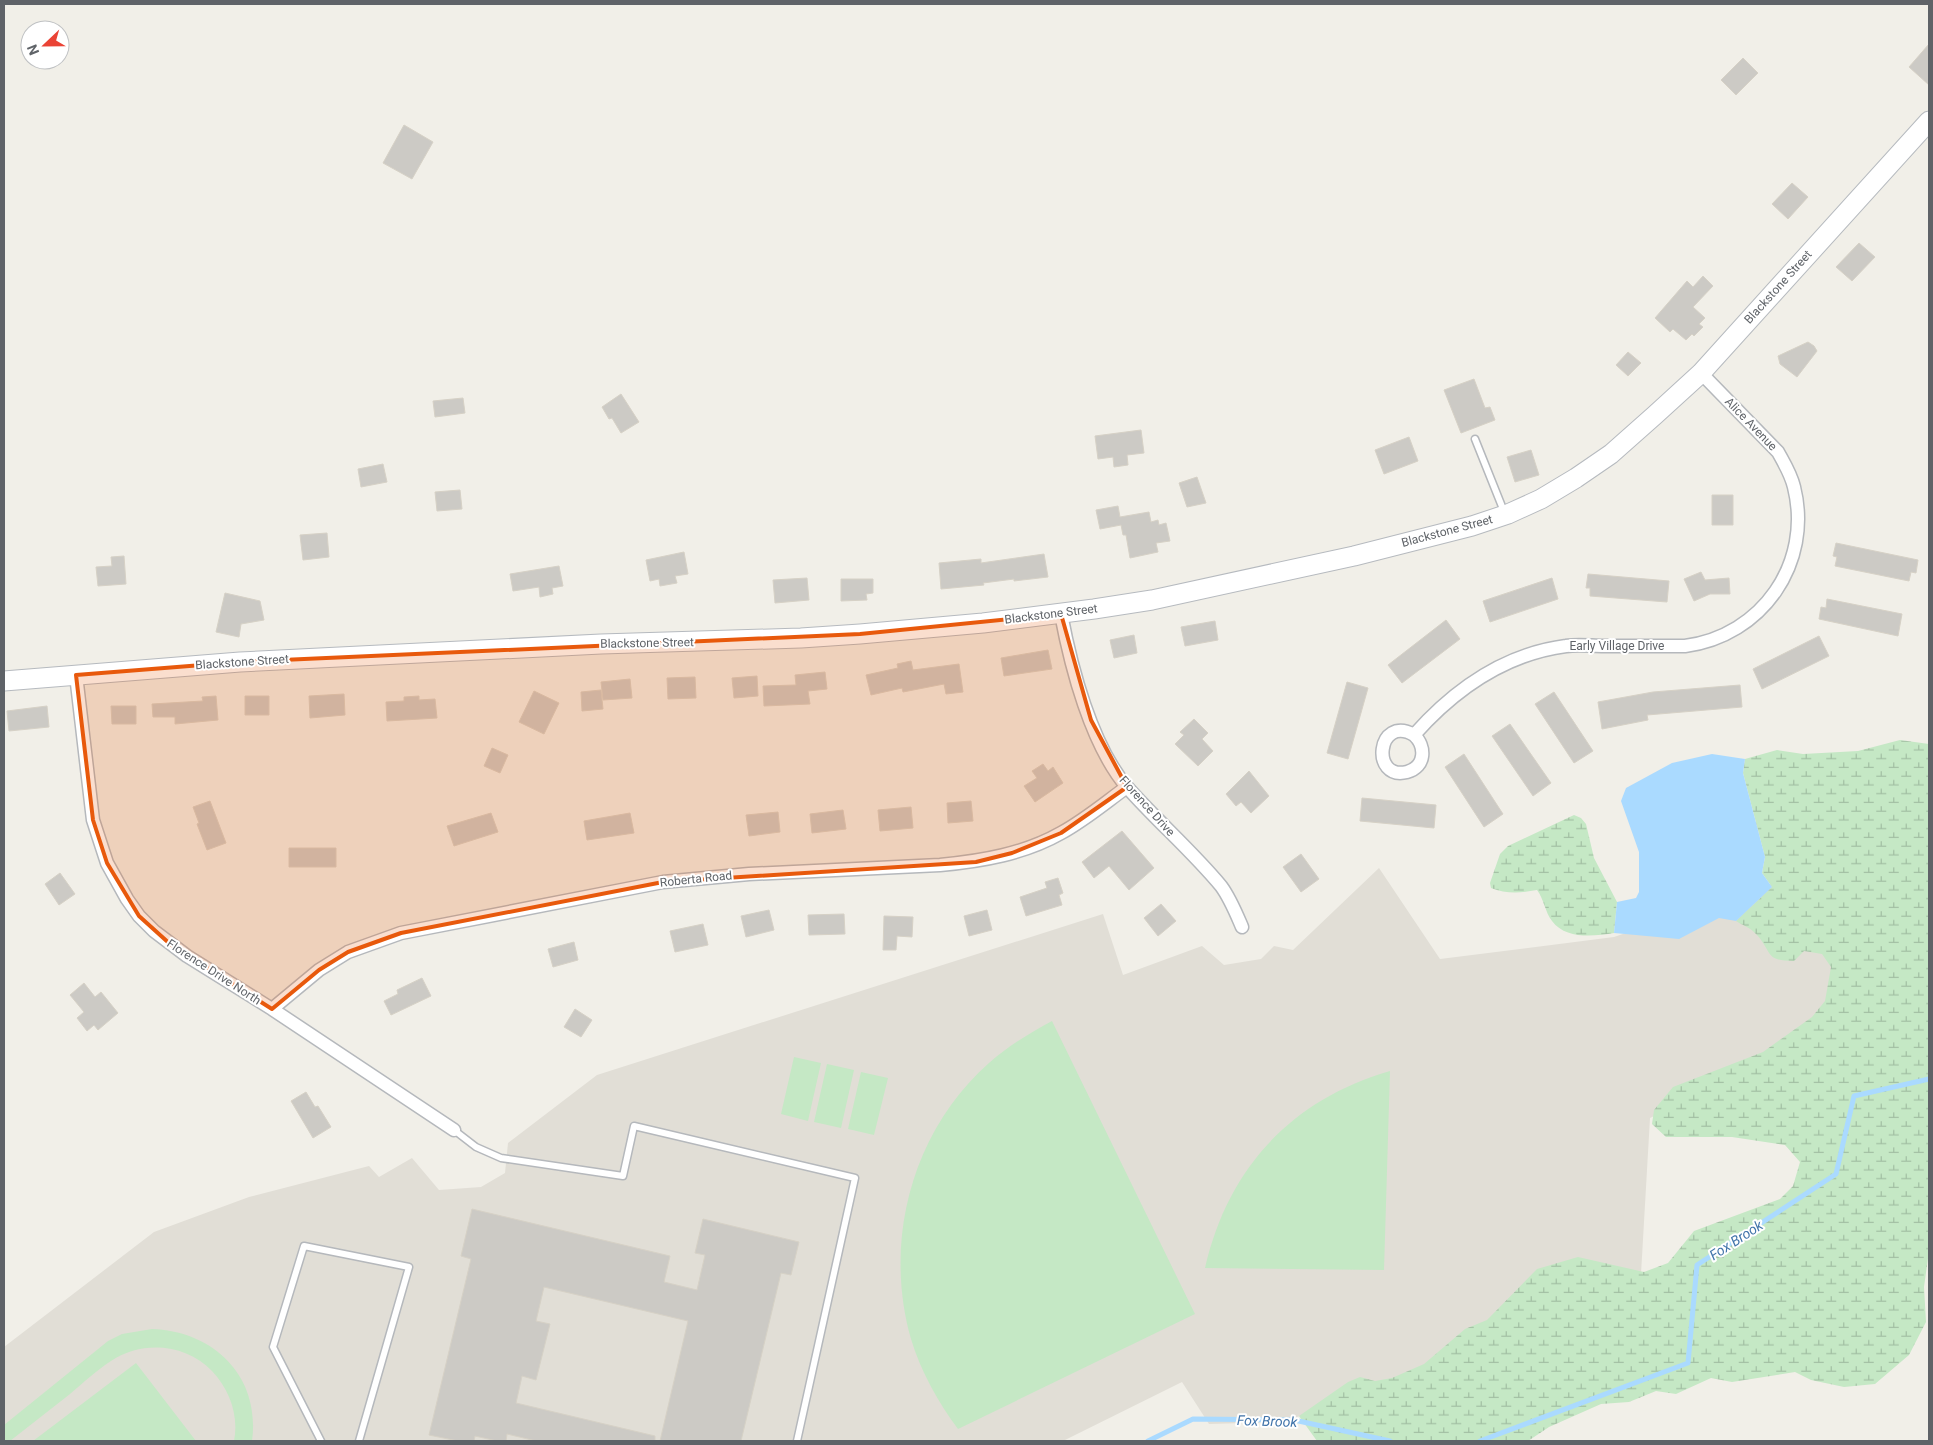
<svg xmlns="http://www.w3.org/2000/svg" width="1933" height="1445" font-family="Roboto,sans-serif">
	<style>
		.education { fill: #e1ded6 }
		.wetland { fill: url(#wetland-marsh) }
		.garden { fill: #c5e8c5 }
		.water { fill: #aadaff }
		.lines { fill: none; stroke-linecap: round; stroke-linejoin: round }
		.stream { stroke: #aadaff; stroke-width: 5 }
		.building { fill: #cccac5; stroke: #d6d1c6 }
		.lane-casing { stroke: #b5b8bc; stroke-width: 9 }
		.street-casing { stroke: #b5b8bc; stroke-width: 15 }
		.secondary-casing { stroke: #b6babf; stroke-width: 21 }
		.lane { stroke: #fff; stroke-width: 6 }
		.street { stroke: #fff; stroke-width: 12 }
		.secondary { stroke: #fff; stroke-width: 19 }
		.marked { fill: #e8590c; fill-opacity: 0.2; stroke: #e8590c; stroke-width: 4; stroke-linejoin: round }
		.labels { text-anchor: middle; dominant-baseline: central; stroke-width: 4; stroke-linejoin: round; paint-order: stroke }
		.street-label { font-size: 12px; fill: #5f6368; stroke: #fff }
		.water-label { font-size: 14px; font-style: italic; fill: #4174aa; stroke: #fff }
	</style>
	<defs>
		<pattern id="wetland-marsh" width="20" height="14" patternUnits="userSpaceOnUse" patternTransform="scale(1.25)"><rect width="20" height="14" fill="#c5e8c5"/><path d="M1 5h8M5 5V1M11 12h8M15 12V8" fill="none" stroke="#a3c0a4"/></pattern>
	</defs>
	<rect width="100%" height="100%" fill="#f1efe8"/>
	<path class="education" d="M 1896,842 L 1929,921 L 1806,1045 L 1650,1118 L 1635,1378 L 1308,1414 L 1278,1422 L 1209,1424 L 1182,1382 L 1063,1441 L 4,1441 L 4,1347 L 154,1232 L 249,1197 L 369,1166 L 379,1177 L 412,1158 L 439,1190 L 481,1187 L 505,1173 L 508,1143 L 597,1075 L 1103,914 L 1123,975 L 1202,946 L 1224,965 L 1261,959 L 1274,946 L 1293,950 L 1379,868 L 1440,959 L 1614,937 Z"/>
	<path class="wetland" d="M 1900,740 L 1929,744 L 1929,1251 L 1924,1287 L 1926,1322 L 1909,1355 L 1875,1384 L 1844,1387 L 1811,1380 L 1795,1372 L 1732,1382 L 1711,1378 L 1676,1394 L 1656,1391 L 1629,1402 L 1601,1404 L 1549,1427 L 1528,1441 L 1317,1441 L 1299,1416 L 1348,1382 L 1360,1377 L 1375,1381 L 1392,1378 L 1424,1364 L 1465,1329 L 1487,1320 L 1537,1269 L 1578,1257 L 1644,1272 L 1668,1263 L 1694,1231 L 1780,1199 L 1793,1186 L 1800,1162 L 1785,1145 L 1732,1137 L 1666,1137 L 1652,1124 L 1654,1110 L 1673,1087 L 1763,1052 L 1812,1017 L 1825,1001 L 1831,967 L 1822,954 L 1804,951 L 1794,961 C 1764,961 1773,952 1756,934 C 1751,928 1742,925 1736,921 L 1772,887 L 1762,873 L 1765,857 L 1743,773 L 1745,759 L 1777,750 L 1803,754 L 1858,751 Z
		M 1574,815 L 1581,818 L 1586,824 L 1594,858 L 1617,902 L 1614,933 C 1595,936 1566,940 1552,921 C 1545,912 1544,899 1537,890 C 1521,893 1506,894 1491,888 L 1490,883 L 1500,854 L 1508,846 Z"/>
	<path class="garden" d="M 1052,1021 L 1195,1314 L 958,1429 C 938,1402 921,1372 911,1339 C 883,1241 912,1131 989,1063 C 1008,1046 1030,1033 1052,1021 Z
		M 794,1057 L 821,1063 L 808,1121 L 781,1114 Z
		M 827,1064 L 854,1070 L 841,1128 L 814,1122 Z
		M 1390,1071 L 1384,1270 L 1205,1268 C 1228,1168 1291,1100 1390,1071 Z
		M 861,1072 L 888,1078 L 874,1135 L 848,1129 Z
		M 152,1329 C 214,1331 261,1377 252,1441 L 234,1441 C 239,1416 230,1390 212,1371 C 186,1344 143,1340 111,1361 C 97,1370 83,1383 70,1394 C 50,1410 30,1425 10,1441 L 4,1441 L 4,1425 L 108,1341 L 122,1334 Z
		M 136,1363 L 196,1441 L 33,1441 Z"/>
	<path class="water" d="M 1712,754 L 1745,759 L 1743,773 L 1765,857 L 1762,873 L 1772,887 L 1736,921 L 1719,918 L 1679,939 L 1614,933 L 1617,902 L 1636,898 L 1639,892 L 1639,852 L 1621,801 L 1626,788 L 1672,763 Z"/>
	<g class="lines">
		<path class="stream" d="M 1148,1441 L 1193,1419 L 1294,1420 L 1390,1441
			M 1480,1441 L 1688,1363 L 1697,1265 L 1836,1174 L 1854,1096 L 1929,1079"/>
	</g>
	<path class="building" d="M 1929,44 L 1929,85 L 1909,67 Z
		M 1743,58 L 1758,73 L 1736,95 L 1721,80 Z
		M 404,125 L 433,142 L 412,179 L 383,163 Z
		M 1792,183 L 1808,197 L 1788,219 L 1772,204 Z
		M 1859,243 L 1875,257 L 1852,281 L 1836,267 Z
		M 1703,276 L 1713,286 L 1693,307 L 1705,318 L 1699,324 L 1703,327 L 1694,336 L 1692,334 L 1686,340 L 1673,329 L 1670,332 L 1655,318 L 1687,281 L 1693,287 Z
		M 1808,342 L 1814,346 L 1817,351 L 1797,377 L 1780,364 L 1778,356 Z
		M 1628,352 L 1641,363 L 1628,376 L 1616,365 Z
		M 1474,379 L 1485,408 L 1490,407 L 1495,420 L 1461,433 L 1444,390 Z
		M 621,394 L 639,422 L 621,433 L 612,418 L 609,419 L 602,407 Z
		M 463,398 L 465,413 L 435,417 L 433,401 Z
		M 1141,430 L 1144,453 L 1127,455 L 1128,465 L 1114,467 L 1113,457 L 1098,459 L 1095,436 Z
		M 1409,437 L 1418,461 L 1384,474 L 1375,450 Z
		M 1531,450 L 1539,475 L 1515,482 L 1507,457 Z
		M 383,464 L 387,482 L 361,487 L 358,469 Z
		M 1197,477 L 1206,503 L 1187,507 L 1179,483 Z
		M 460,490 L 462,509 L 437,511 L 435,492 Z
		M 1712,495 L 1733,495 L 1733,525 L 1712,525 Z
		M 1118,506 L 1120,517 L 1149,512 L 1151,522 L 1158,520 L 1159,525 L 1166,523 L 1170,541 L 1156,543 L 1158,552 L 1130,558 L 1126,535 L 1123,535 L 1121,525 L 1100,529 L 1096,510 Z
		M 327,533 L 329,557 L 303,560 L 300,535 Z
		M 1836,543 L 1918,560 L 1916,573 L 1911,572 L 1909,581 L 1835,566 L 1837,557 L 1833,556 Z
		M 684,552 L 688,574 L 675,576 L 677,583 L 660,586 L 659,579 L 650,581 L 646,560 Z
		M 1044,554 L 1048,577 L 1014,581 L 1014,579 L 983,583 L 984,585 L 941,589 L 939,563 L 981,559 L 981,563 Z
		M 124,556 L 126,584 L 98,586 L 96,567 L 112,566 L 111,557 Z
		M 559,566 L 563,586 L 552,588 L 553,594 L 540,597 L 539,587 L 513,591 L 510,574 Z
		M 1701,572 L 1705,580 L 1729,578 L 1730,594 L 1710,594 L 1694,601 L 1684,579 Z
		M 1588,574 L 1669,581 L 1667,602 L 1590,596 L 1590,588 L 1586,588 Z
		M 807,578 L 809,600 L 775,603 L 773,580 Z
		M 1552,578 L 1558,599 L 1490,622 L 1483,601 Z
		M 841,579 L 873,579 L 873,593 L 866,594 L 867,600 L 841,601 Z
		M 225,593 L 260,601 L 264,620 L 241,624 L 239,637 L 216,632 Z
		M 1827,599 L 1902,614 L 1898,636 L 1819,619 L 1821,607 L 1826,608 Z
		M 1446,620 L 1460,639 L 1402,683 L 1388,665 Z
		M 1215,621 L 1218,640 L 1185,646 L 1181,627 Z
		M 1134,635 L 1137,653 L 1114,658 L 1110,640 Z
		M 1819,636 L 1829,656 L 1762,689 L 1753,669 Z
		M 1048,650 L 1052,669 L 1004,676 L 1001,658 Z
		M 911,661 L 913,670 L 959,664 L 963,692 L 946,694 L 944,684 L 903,692 L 902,688 L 871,695 L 866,675 L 898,668 L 897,664 Z
		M 825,672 L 827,689 L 808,691 L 810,704 L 764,706 L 763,686 L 796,685 L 795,675 Z
		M 757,676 L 758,696 L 734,698 L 732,678 Z
		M 695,677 L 696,698 L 668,699 L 667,678 Z
		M 630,679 L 632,698 L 603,700 L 601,682 Z
		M 1347,682 L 1368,688 L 1348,759 L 1327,753 Z
		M 1740,685 L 1742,707 L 1647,715 L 1648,720 L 1602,729 L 1598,702 L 1653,692 Z
		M 601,690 L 603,709 L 582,711 L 581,692 Z
		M 534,691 L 559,703 L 544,734 L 519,722 Z
		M 1554,692 L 1593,751 L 1574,763 L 1535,704 Z
		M 344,694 L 345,715 L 310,718 L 309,696 Z
		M 216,696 L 218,720 L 175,724 L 175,717 L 153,717 L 152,704 L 203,701 L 202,697 Z
		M 245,696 L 269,696 L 269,715 L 245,715 Z
		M 419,696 L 419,700 L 435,699 L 437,718 L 387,721 L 386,702 L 404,701 L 404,697 Z
		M 47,706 L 49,727 L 9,731 L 7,711 Z
		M 111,706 L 136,706 L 136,724 L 112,724 Z
		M 1194,719 L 1208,733 L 1202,739 L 1213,751 L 1198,766 L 1175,744 L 1184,735 L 1180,732 Z
		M 1510,724 L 1551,783 L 1533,796 L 1492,736 Z
		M 492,748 L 508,755 L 500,773 L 484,766 Z
		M 1464,754 L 1503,814 L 1484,827 L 1445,767 Z
		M 1043,764 L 1048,771 L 1053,767 L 1063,783 L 1035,802 L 1024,786 L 1037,778 L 1032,771 Z
		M 1249,771 L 1269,796 L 1251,813 L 1241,802 L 1236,806 L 1226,794 Z
		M 1362,798 L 1436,805 L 1434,828 L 1360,821 Z
		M 210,801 L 226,843 L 207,850 L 197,824 L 199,823 L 193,807 Z
		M 971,801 L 973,821 L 948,823 L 947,803 Z
		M 911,807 L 913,828 L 880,831 L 878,810 Z
		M 843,810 L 846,829 L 812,833 L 810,814 Z
		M 778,812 L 780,832 L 749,836 L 746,815 Z
		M 491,813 L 498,832 L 454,846 L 447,826 Z
		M 630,813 L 634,833 L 587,840 L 584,821 Z
		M 1122,831 L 1154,868 L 1129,890 L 1109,866 L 1094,878 L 1082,862 Z
		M 289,848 L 336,848 L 336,867 L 289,867 Z
		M 1301,854 L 1319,879 L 1301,892 L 1283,867 Z
		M 60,873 L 75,894 L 59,905 L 45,884 Z
		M 1058,878 L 1063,893 L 1059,895 L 1062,905 L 1026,916 L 1020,897 L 1047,888 L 1045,882 Z
		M 1161,904 L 1176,921 L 1158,936 L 1144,918 Z
		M 769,910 L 774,930 L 746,937 L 741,916 Z
		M 987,910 L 992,930 L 969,936 L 964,916 Z
		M 844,914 L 845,934 L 809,935 L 808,915 Z
		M 884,916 L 913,917 L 912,937 L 897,936 L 896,950 L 883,950 Z
		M 703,924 L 708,945 L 675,952 L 670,931 Z
		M 574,942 L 578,960 L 553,967 L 548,949 Z
		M 422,978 L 431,996 L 391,1015 L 384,1001 L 398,994 L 397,990 Z
		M 84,983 L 95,997 L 101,992 L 118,1013 L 98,1030 L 94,1025 L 87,1031 L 77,1018 L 84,1012 L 70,995 Z
		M 575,1009 L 592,1020 L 581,1037 L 564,1027 Z
		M 306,1092 L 315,1107 L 318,1106 L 331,1127 L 313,1138 L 291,1101 Z
		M 472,1209 L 670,1256 L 664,1282 L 697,1290 L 705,1255 L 695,1253 L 703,1219 L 799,1242 L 791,1275 L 781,1273 L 741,1441 L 660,1441 L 688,1321 L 544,1287 L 536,1321 L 550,1324 L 536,1380 L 522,1376 L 516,1403 L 655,1436 L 655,1441 L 536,1441 L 507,1434 L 506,1441 L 497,1441 L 475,1436 L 474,1441 L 458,1441 L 429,1435 L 471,1259 L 461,1256 Z"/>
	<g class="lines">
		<g class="lane-casing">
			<path id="lane" d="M 1475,439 L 1505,514
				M 454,1130 L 476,1147 L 501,1158 L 623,1176 L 634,1126 L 855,1178 L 797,1441
				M 321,1441 L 273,1347 L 304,1246 L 409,1267 L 359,1441"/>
		</g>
		<g class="street-casing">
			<path id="street" d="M 1061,614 C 1071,667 1091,745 1127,787 C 1157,821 1192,851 1221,886 C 1230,898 1236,913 1242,927
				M 76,675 L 93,820 L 107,863 L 127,899 L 139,916 L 154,931 L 187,956 L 272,1009 L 454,1130
				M 1414,735 C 1426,746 1426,767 1407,772 C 1370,781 1377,714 1414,735 C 1454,690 1505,654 1566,646 C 1578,644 1592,646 1604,646 C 1631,646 1658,646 1685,646 C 1762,636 1813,563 1794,487 C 1791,474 1784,463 1778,452 L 1701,373
				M 272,1009 L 319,970 L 348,952 L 401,933 L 663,882 L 749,874 L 940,865 C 982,861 1024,854 1061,833 C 1085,820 1106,802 1127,787"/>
		</g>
		<g class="secondary-casing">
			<path id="secondary" d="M 4,681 L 240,662 L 601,644 L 801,638 L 860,634 L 983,623 L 1094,609 L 1152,600 L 1354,556 L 1472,526 L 1508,514 L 1541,499 L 1576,478 L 1611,454 L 1655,415 L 1701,373 L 1929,121"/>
		</g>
		<use href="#lane" class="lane"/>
		<use href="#street" class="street"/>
		<use href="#secondary" class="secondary"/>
	</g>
	<path class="marked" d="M 1061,614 L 1091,720 L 1127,787 L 1061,833 L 1012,853 L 976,862 L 663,882 L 401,933 L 348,952 L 319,970 L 272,1009 L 170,944 L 139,916 L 107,863 L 93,820 L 76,675 L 240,662 L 860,634 Z"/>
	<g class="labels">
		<g class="street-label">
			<text transform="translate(1778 287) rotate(-48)">Blackstone Street</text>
			<text transform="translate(1751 424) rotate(46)">Alice Avenue</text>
			<text transform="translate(1447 531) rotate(-15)">Blackstone Street</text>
			<text transform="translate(1051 614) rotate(-7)">Blackstone Street</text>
			<text transform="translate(647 643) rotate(-1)">Blackstone Street</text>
			<text x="1617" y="646">Early Village Drive</text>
			<text transform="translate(242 662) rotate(-4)">Blackstone Street</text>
			<text transform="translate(1147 806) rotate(48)">Florence Drive</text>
			<text transform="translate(696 879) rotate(-6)">Roberta Road</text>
			<text transform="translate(214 972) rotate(33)">Florence Drive North</text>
		</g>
		<g class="water-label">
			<text transform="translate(1736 1240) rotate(-33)">Fox Brook</text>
			<text transform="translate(1267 1421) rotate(2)">Fox Brook</text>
		</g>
	</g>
	<rect width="1933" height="1445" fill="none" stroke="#5f6368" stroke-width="10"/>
	<g transform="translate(45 45) rotate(248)"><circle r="24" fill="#ffffff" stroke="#bfc1c3"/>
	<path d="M0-4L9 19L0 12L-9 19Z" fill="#ea4335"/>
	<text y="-8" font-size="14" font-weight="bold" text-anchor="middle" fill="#5f6368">N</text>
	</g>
</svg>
